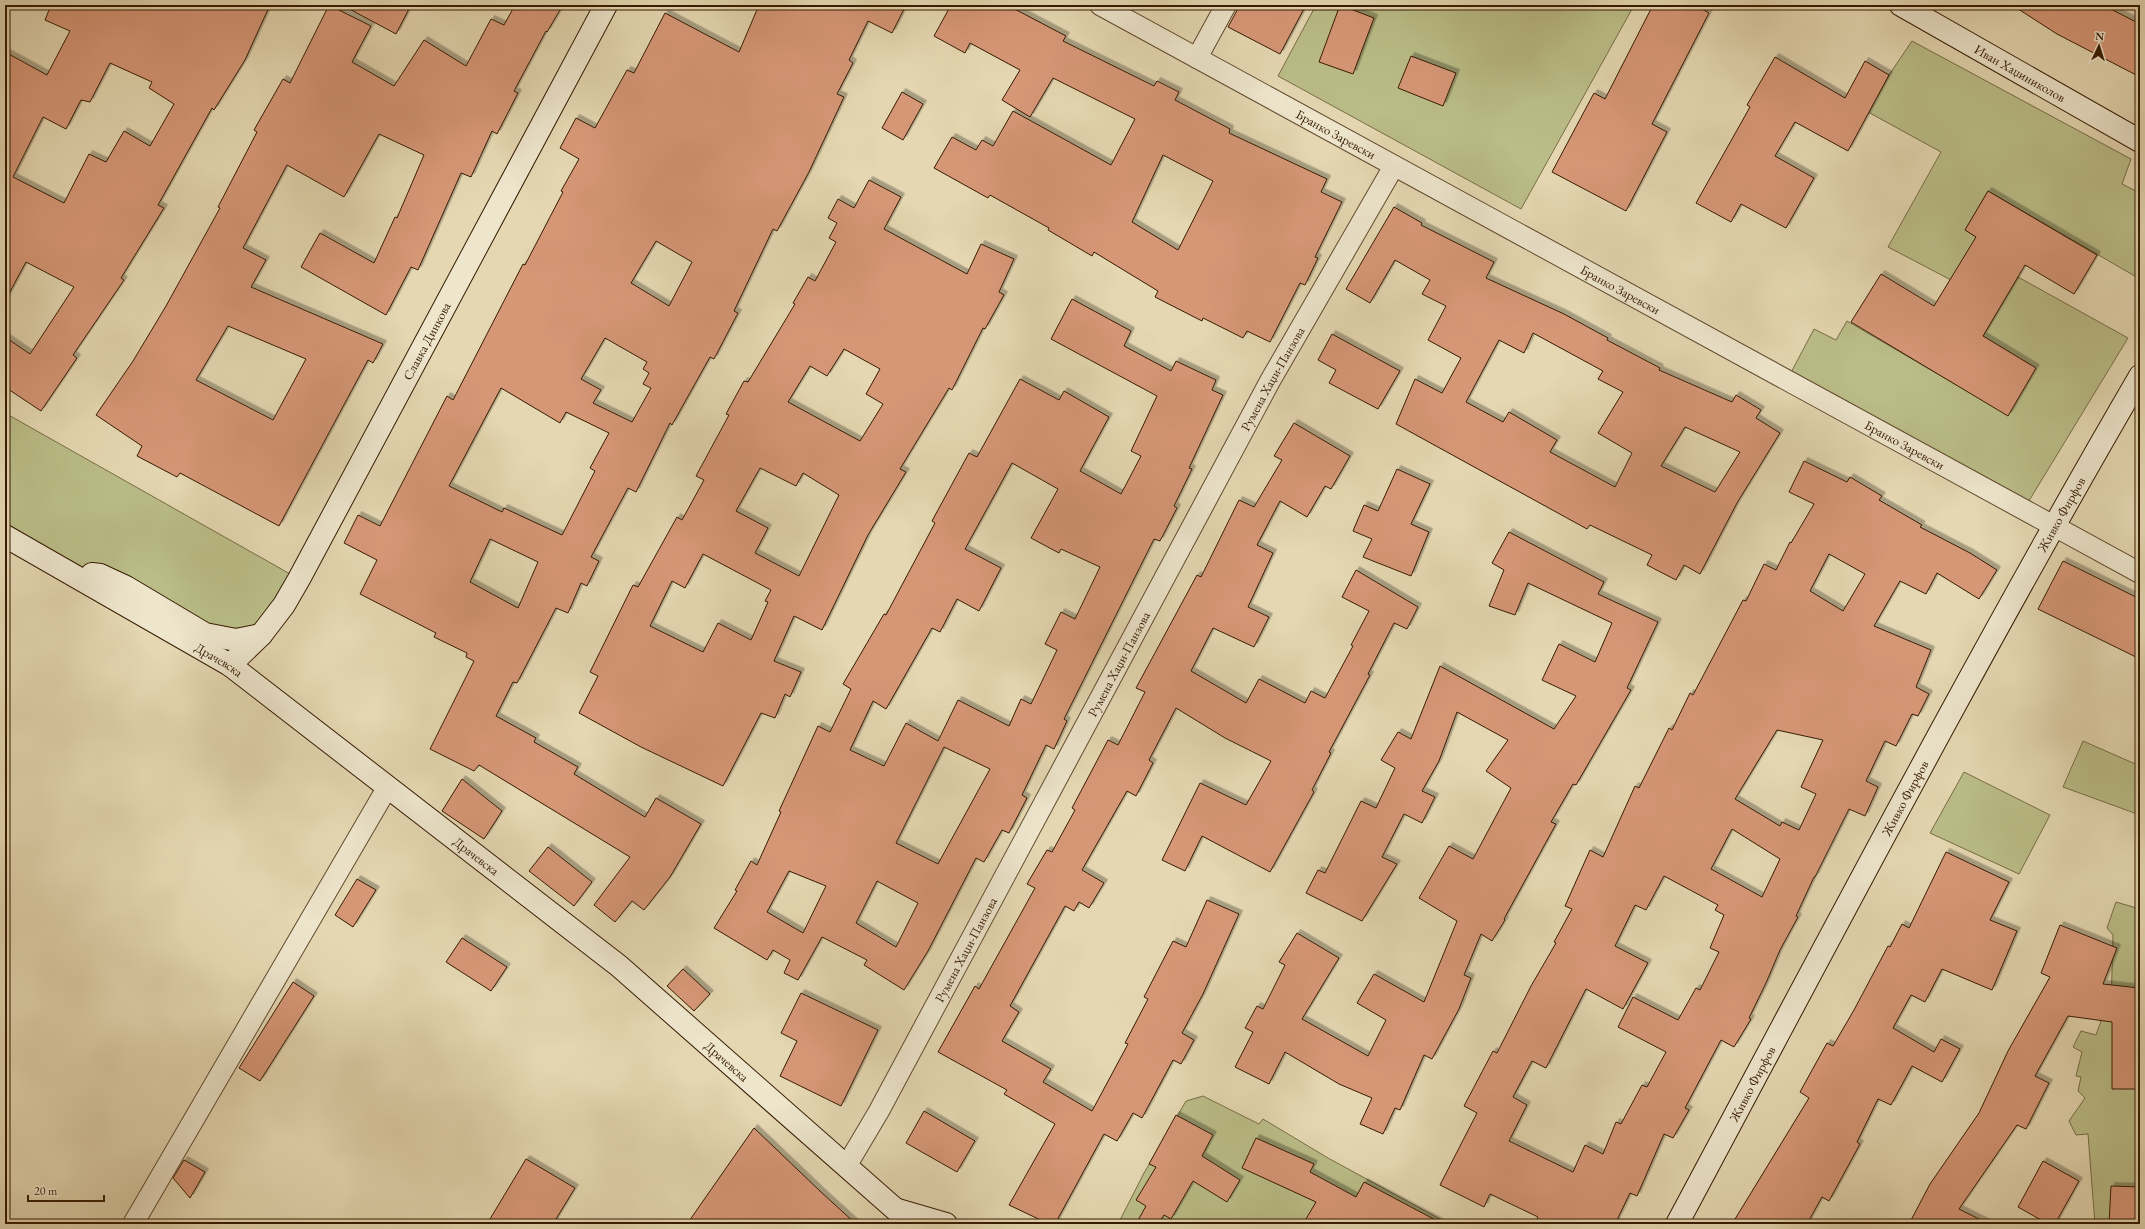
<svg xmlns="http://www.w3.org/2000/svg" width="2145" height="1229" font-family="'EB Garamond',serif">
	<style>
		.green { fill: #babd88; stroke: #786c45 }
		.building { fill: #d69777; stroke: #361b02; fill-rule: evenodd; filter: url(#shadow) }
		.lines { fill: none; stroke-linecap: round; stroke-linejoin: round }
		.street-casing { stroke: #624a2e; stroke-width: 22 }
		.secondary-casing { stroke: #361b02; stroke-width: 24 }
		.street { stroke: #ede5cc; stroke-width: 20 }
		.secondary { stroke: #ede5cc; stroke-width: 22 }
		.labels { text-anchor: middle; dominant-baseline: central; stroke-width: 4; stroke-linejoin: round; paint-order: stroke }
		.street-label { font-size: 13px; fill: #361b02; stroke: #ede5cc }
	</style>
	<defs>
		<filter id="shadow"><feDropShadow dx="3.5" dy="-3.5" stdDeviation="0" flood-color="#0004"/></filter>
	</defs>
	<rect width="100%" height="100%" fill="#e4d7b1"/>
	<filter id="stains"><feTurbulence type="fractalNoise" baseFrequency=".005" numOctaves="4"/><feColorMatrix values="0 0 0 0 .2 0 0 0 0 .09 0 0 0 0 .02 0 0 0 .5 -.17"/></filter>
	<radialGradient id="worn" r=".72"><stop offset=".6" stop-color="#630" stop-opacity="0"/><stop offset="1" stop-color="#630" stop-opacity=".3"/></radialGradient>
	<path class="green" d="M 1316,5 L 1624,5 L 1632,9 L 1521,209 L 1278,76 Z
		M 1912,41 L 2131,159 L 2122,184 L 2140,193 L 2140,279 L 1988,191 L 1965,230 L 1976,237 L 1951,280 L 1888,247 L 1941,152 L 1868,112 L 1889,75 Z
		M 2018,277 L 2128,338 L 2024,509 L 1786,382 L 1814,329 L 1836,340 L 1847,321 L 2008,415 L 2036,368 L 1983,336 Z
		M 5,413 L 299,579 L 230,665 L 5,537 Z
		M 2083,741 L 2140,766 L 2140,815 L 2063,787 Z
		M 1964,772 L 2050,815 L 2019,874 L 1930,833 Z
		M 2116,902 L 2140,909 L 2140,1224 L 2095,1224 L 2088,1134 L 2076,1135 L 2069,1121 L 2085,1098 L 2078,1091 L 2081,1077 L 2076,1076 L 2082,1052 L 2073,1047 L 2081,1031 L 2096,1035 L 2101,1021 L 2111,1008 L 2113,935 L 2107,928 Z
		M 1203,1096 L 1259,1124 L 1263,1119 L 1328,1158 L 1449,1224 L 1118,1224 L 1144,1173 L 1186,1101 Z"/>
	<path class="building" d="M 51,5 L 270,5 L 245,60 L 214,110 L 212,108 L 158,205 L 164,208 L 121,278 L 124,280 L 73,355 L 77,358 L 41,411 L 5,387 L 5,337 L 30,354 L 74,287 L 26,262 L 5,301 L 5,52 L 47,75 L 70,31 L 45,20 ZM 110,63 L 152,82 L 149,88 L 174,104 L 150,146 L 124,131 L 106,162 L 89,154 L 64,203 L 13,177 L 43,117 L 66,129 L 81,100 L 90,102 Z
		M 329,5 L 371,26 L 352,62 L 394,86 L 424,40 L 466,66 L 491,19 L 504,25 L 515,5 L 563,5 L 547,32 L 546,31 L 514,91 L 518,93 L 497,134 L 492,131 L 471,177 L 461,173 L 418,270 L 411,267 L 386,315 L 301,267 L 320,233 L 374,263 L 395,217 L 397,218 L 424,155 L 379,134 L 344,197 L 287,165 L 243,248 L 266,260 L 251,287 L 383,344 L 373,363 L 368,360 L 279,526 L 180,473 L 177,477 L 137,456 L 142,446 L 96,415 L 133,361 L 166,306 L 220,208 L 218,207 L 257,132 L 254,130 L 283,79 L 290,83 ZM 228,326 L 306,359 L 273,420 L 196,380 Z
		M 342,5 L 411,5 L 396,34 Z
		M 759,5 L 906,5 L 892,33 L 868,21 L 849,60 L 853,63 L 837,94 L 844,97 L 809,172 L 777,231 L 773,229 L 734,311 L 738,313 L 714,359 L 710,357 L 672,425 L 670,423 L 636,492 L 628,488 L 591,557 L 599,561 L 587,586 L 581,583 L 568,613 L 556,608 L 517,683 L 513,682 L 496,716 L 536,738 L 534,742 L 578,767 L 574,774 L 645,817 L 656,798 L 701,824 L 670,877 L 644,910 L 632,901 L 615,922 L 594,905 L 630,857 L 479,765 L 474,771 L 430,749 L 474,661 L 466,657 L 467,653 L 434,637 L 436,633 L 360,594 L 377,560 L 344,543 L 358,515 L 380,526 L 447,396 L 453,400 L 523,264 L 525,265 L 563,192 L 561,191 L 579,159 L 560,148 L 576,118 L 595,128 L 627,70 L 634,73 L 665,13 L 739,52 ZM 656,241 L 692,262 L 669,306 L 631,283 ZM 605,338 L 647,362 L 643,369 L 649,373 L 643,384 L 651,388 L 632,422 L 593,403 L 601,390 L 581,379 ZM 501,388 L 560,423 L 566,412 L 609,433 L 590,468 L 595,471 L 562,535 L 504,508 L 502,512 L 449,486 ZM 490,539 L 538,562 L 518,608 L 470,582 Z
		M 951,5 L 1007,5 L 1066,36 L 1063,41 L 1154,86 L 1157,81 L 1179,92 L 1175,100 L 1230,129 L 1229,133 L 1327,179 L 1321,192 L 1342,202 L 1315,257 L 1318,258 L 1305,285 L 1300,283 L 1270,342 L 1247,331 L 1243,338 L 1203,318 L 1202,321 L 1155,297 L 1158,291 L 1094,252 L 1092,256 L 1048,230 L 1049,228 L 990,195 L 988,198 L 934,168 L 952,137 L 976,150 L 982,140 L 993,146 L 1013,111 L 1111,165 L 1135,119 L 1053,78 L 1030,117 L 1002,100 L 1020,70 L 970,43 L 965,53 L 934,36 ZM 1163,155 L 1213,181 L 1178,250 L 1132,222 Z
		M 1240,5 L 1306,5 L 1280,54 L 1228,27 Z
		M 1340,5 L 1374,18 L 1353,74 L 1319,62 Z
		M 1653,5 L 1695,5 L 1709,13 L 1652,124 L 1667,132 L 1626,211 L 1552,172 L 1594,93 L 1605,99 Z
		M 2012,5 L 2103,5 L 2140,24 L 2140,77 L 2057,34 Z
		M 1411,56 L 1456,73 L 1443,106 L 1398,88 Z
		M 1775,57 L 1845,98 L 1865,61 L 1889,75 L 1848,151 L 1795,122 L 1775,156 L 1814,178 L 1786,228 L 1741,204 L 1731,222 L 1696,203 L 1750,107 L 1747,105 Z
		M 902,92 L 923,104 L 903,140 L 882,128 Z
		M 869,180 L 901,197 L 884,229 L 954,267 L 967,274 L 981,244 L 1014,259 L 999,292 L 1004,295 L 985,329 L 983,328 L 952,390 L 949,388 L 900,469 L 906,472 L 868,535 L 822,630 L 794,616 L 774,661 L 801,672 L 790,697 L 785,694 L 775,718 L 761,713 L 723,786 L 641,747 L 579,713 L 598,676 L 590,672 L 633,585 L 638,587 L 677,517 L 682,520 L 704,480 L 696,476 L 729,415 L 726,414 L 744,381 L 748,382 L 795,304 L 793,303 L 808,277 L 815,281 L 836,242 L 829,238 L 837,223 L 828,218 L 838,199 L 854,208 ZM 844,349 L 880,369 L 866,394 L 883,404 L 860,441 L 788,402 L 810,366 L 827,376 ZM 760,468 L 796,486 L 803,473 L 839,495 L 799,576 L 755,553 L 768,528 L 736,511 ZM 703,554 L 771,590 L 765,601 L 768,602 L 751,640 L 718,623 L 703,652 L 650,626 L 672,581 L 685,588 Z
		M 1988,191 L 2097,255 L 2074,294 L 2025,265 L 1983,336 L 2036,368 L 2008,416 L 1851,322 L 1881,274 L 1934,306 L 1976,237 L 1965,230 Z
		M 1394,207 L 1422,223 L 1421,225 L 1494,262 L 1486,278 L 1564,314 L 1608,338 L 1607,340 L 1660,368 L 1659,370 L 1732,402 L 1736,395 L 1761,410 L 1756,418 L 1780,433 L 1737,503 L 1700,574 L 1684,565 L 1676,580 L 1647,565 L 1652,555 L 1590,525 L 1587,529 L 1396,424 L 1415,379 L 1442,393 L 1461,358 L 1428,340 L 1446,306 L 1422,294 L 1430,280 L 1395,260 L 1370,303 L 1346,289 ZM 1533,333 L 1603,371 L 1598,379 L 1623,392 L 1598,433 L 1632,453 L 1615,487 L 1550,452 L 1557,440 L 1509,412 L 1503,422 L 1466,402 L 1499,340 L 1524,353 ZM 1685,427 L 1740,452 L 1715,492 L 1661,466 Z
		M 1072,299 L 1131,331 L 1124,346 L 1171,371 L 1176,361 L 1216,380 L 1212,390 L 1223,395 L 1189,468 L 1192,469 L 1174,506 L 1177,508 L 1160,541 L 1154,539 L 1064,719 L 1067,721 L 1054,749 L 1046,745 L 1022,795 L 1027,798 L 1009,833 L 1002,830 L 984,862 L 976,858 L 928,951 L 904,990 L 864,965 L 867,960 L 822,937 L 798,980 L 784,973 L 790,960 L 773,950 L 767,960 L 714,928 L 737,891 L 735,890 L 751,861 L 757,865 L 781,812 L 779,811 L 818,726 L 830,732 L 851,689 L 843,684 L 884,614 L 886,615 L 935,523 L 932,521 L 969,453 L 977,457 L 1020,379 L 1059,400 L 1064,391 L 1109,417 L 1080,471 L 1121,494 L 1141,456 L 1131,451 L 1157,396 L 1051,339 ZM 1012,463 L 1058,489 L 1031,538 L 1059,553 L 1061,549 L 1100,567 L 1075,619 L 1061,612 L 1045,644 L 1057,650 L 1031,704 L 1021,699 L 1009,726 L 958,700 L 938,741 L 906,723 L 884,766 L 850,750 L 873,701 L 886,709 L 932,628 L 940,632 L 957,599 L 979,611 L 1001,568 L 965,549 ZM 944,747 L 990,769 L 938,864 L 896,843 ZM 789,871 L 826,886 L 803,933 L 767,912 ZM 877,881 L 918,903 L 896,947 L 856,923 Z
		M 1332,334 L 1400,371 L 1378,409 L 1329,383 L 1336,370 L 1318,360 Z
		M 1294,423 L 1350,456 L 1331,489 L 1325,486 L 1307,517 L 1280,501 L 1257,545 L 1273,553 L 1248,607 L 1269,617 L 1254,647 L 1213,628 L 1191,671 L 1246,703 L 1259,679 L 1305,703 L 1311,691 L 1325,698 L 1353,646 L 1351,645 L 1369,611 L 1342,597 L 1356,570 L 1418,607 L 1407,629 L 1394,623 L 1368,674 L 1370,675 L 1329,752 L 1331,753 L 1312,790 L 1314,792 L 1270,872 L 1202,836 L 1185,871 L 1162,860 L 1200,783 L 1246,805 L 1271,761 L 1225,738 L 1176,708 L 1149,760 L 1153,763 L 1136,796 L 1127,791 L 1082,870 L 1104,883 L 1089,908 L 1079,902 L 1074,911 L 1065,906 L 1010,1006 L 1019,1012 L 1002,1041 L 1051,1069 L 1043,1082 L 1092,1111 L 1128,1044 L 1125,1043 L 1148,999 L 1144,997 L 1173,941 L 1186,947 L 1207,900 L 1239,914 L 1203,994 L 1182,1033 L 1194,1040 L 1181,1064 L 1173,1060 L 1142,1118 L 1133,1113 L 1117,1141 L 1104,1134 L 1055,1224 L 1049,1224 L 1009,1205 L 1055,1124 L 1004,1094 L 1007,1090 L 938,1052 L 975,986 L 979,989 L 1035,888 L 1027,884 L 1047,850 L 1052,852 L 1075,810 L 1072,808 L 1108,740 L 1118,745 L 1145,692 L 1136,688 L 1197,575 L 1201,577 L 1239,500 L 1254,507 L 1282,460 L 1274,456 Z
		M 1804,461 L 1847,482 L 1850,477 L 1882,496 L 1879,500 L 1922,525 L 1920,527 L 1970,553 L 1997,570 L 1979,599 L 1937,573 L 1926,594 L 1900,581 L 1874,626 L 1931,650 L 1916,687 L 1929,694 L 1918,716 L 1912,714 L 1896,746 L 1885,741 L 1866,781 L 1878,787 L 1865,816 L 1849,809 L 1815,877 L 1814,877 L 1796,916 L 1798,917 L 1780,950 L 1766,983 L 1749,1018 L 1751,1019 L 1734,1047 L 1721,1040 L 1685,1108 L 1689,1110 L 1673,1138 L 1664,1134 L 1637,1196 L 1630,1193 L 1615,1224 L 1534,1224 L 1538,1217 L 1490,1194 L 1484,1207 L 1440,1185 L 1477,1113 L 1464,1106 L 1493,1051 L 1497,1053 L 1531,986 L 1556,943 L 1554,942 L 1572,909 L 1565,906 L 1590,850 L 1603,857 L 1635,786 L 1639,788 L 1669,728 L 1672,730 L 1690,693 L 1693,695 L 1743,600 L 1746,601 L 1764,564 L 1776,570 L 1790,542 L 1791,543 L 1814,504 L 1789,492 ZM 1829,554 L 1865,574 L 1843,611 L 1810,591 ZM 1777,730 L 1823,740 L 1801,787 L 1816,794 L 1799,830 L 1782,822 L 1780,826 L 1735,799 ZM 1732,829 L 1780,859 L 1762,897 L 1711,869 ZM 1664,876 L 1718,905 L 1715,910 L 1724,915 L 1710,948 L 1719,952 L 1700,990 L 1696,988 L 1678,1020 L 1633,997 L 1618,1027 L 1666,1052 L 1647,1087 L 1642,1085 L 1621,1124 L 1616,1122 L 1603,1154 L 1585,1145 L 1573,1172 L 1509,1141 L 1527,1105 L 1513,1097 L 1532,1061 L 1546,1068 L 1586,989 L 1623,1009 L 1648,963 L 1615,946 L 1635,905 L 1646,910 Z
		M 1397,469 L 1430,484 L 1411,524 L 1429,532 L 1411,576 L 1363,557 L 1372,539 L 1353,531 L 1364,505 L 1378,511 Z
		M 1509,532 L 1604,582 L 1598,594 L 1658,622 L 1627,688 L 1631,690 L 1576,785 L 1573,784 L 1551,822 L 1556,824 L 1504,919 L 1505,920 L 1492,941 L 1481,934 L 1464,975 L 1471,978 L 1459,1009 L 1432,1059 L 1424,1055 L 1400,1110 L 1395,1108 L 1383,1134 L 1360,1124 L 1372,1098 L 1339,1084 L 1285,1052 L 1269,1084 L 1235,1067 L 1253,1032 L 1245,1028 L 1257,1006 L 1263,1009 L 1285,965 L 1279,962 L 1297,933 L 1339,958 L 1302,1019 L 1368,1056 L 1386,1020 L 1357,1003 L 1374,974 L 1424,1002 L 1457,921 L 1419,898 L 1449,846 L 1473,859 L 1511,788 L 1486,771 L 1508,740 L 1457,712 L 1439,761 L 1422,791 L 1435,797 L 1422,823 L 1404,814 L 1382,857 L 1397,864 L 1362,921 L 1306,893 L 1318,870 L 1325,873 L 1361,801 L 1376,808 L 1395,768 L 1381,760 L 1398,732 L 1411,739 L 1440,666 L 1554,729 L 1576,696 L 1542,680 L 1559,644 L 1595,662 L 1612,623 L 1528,583 L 1515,615 L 1489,606 L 1504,570 L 1492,563 Z
		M 2063,561 L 2140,599 L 2140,659 L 2038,609 Z
		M 462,779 L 502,811 L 484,839 L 442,811 Z
		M 548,847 L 592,882 L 574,906 L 529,871 Z
		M 1946,852 L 2009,882 L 1990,920 L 2017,931 L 1992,990 L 1942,969 L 1925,1002 L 1911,995 L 1893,1028 L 1934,1052 L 1941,1039 L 1960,1049 L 1942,1082 L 1912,1066 L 1891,1105 L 1878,1099 L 1857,1142 L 1860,1144 L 1829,1201 L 1822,1197 L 1807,1224 L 1732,1224 L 1809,1098 L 1800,1092 L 1827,1043 L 1833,1046 L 1854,1010 L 1888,946 L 1890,947 L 1902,924 L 1909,928 Z
		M 357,879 L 376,890 L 353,927 L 335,915 Z
		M 2060,925 L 2117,948 L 2103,984 L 2139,988 L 2137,1002 L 2140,1002 L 2140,1089 L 2112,1089 L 2112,1022 L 2068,1016 L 2035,1076 L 2049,1083 L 2026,1129 L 2017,1125 L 1959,1209 L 1989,1224 L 1909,1224 L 1930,1184 L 1979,1113 L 2008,1051 L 2050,977 L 2041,973 Z
		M 462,938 L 507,967 L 491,991 L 446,962 Z
		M 683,969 L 710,994 L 694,1011 L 667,986 Z
		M 293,982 L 314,996 L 260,1081 L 239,1068 Z
		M 801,993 L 878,1030 L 841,1106 L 780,1076 L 797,1041 L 781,1033 Z
		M 924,1111 L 975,1141 L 957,1172 L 906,1143 Z
		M 1176,1115 L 1213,1135 L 1202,1156 L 1240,1180 L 1227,1202 L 1193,1181 L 1171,1219 L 1164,1215 L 1158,1224 L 1136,1224 L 1146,1206 L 1136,1200 L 1156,1167 L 1149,1164 Z
		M 754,1128 L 821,1192 L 856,1224 L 687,1224 Z
		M 1256,1138 L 1314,1164 L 1310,1172 L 1356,1197 L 1364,1182 L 1443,1224 L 1303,1224 L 1316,1202 L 1242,1168 Z
		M 526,1159 L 575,1188 L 553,1224 L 487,1224 Z
		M 184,1160 L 205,1172 L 190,1198 L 173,1178 Z
		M 2043,1161 L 2079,1181 L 2055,1224 L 2048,1224 L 2018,1207 Z
		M 2111,1186 L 2140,1187 L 2140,1224 L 2109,1224 Z"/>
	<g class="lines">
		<g class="street-casing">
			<g id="street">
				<path id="s1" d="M 1100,5 L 2140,573"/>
				<path d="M 1197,58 L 1226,5"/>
				<path id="s2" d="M 847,1165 L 879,1111 L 1270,381 L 1394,166"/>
				<path d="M 133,1224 L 387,788"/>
			</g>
		</g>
		<g class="secondary-casing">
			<g id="secondary">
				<path id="s3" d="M 1901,5 L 2140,141"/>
				<path id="s4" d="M 5,536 L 230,665 L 619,966 L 912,1224"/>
				<path d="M 92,574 L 100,575 L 126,587 L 205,634 L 236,640 L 261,635"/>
				<path id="s5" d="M 230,665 L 261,635 L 284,605 L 299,579 L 606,5"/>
				<path d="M 898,1210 L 946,1224"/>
				<path id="s6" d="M 1677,1224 C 1829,940 1978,654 2140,376"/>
			</g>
		</g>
		<use href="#street" class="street"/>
		<use href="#secondary" class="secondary"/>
	</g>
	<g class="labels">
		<g class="street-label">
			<text stroke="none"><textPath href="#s3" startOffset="137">Иван Хаџиниколов</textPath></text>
			<text stroke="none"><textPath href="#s1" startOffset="269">Бранко Заревски</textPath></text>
			<text stroke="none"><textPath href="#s1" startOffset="593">Бранко Заревски</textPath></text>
			<text stroke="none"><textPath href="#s5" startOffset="381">Славка Динкова</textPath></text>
			<text stroke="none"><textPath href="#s2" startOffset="894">Румена Хаџи-Панзова</textPath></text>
			<text stroke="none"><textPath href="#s1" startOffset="917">Бранко Заревски</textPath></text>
			<text stroke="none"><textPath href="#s6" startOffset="807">Живко Фирфов</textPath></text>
			<text stroke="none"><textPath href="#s4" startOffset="247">Драчевска</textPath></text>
			<text stroke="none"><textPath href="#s2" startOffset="570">Румена Хаџи-Панзова</textPath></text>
			<text stroke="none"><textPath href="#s6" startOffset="483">Живко Фирфов</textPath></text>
			<text stroke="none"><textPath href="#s4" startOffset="571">Драчевска</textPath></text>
			<text stroke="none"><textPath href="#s2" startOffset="246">Румена Хаџи-Панзова</textPath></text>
			<text stroke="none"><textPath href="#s4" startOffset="895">Драчевска</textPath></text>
			<text stroke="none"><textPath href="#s6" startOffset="159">Живко Фирфов</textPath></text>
		</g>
	</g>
	<rect width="2145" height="1229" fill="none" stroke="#e4d7b1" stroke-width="20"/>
	<rect x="6" y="6" width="2133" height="1217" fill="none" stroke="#361b02" stroke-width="2"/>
	<rect x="10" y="10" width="2125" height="1209" fill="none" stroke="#361b02"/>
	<g transform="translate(2099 46) rotate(4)" stroke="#ede5cc" stroke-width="3" paint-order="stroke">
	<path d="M0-3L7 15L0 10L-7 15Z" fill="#361b02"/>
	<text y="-6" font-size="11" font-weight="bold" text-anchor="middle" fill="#361b02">N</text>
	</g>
	<path d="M28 1195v6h76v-6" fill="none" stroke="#361b02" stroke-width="2"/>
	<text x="34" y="1195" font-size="12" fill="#361b02" stroke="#ede5cc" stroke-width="3" paint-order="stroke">20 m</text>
	<rect width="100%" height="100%" filter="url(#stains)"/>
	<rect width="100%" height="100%" fill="url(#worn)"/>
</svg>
